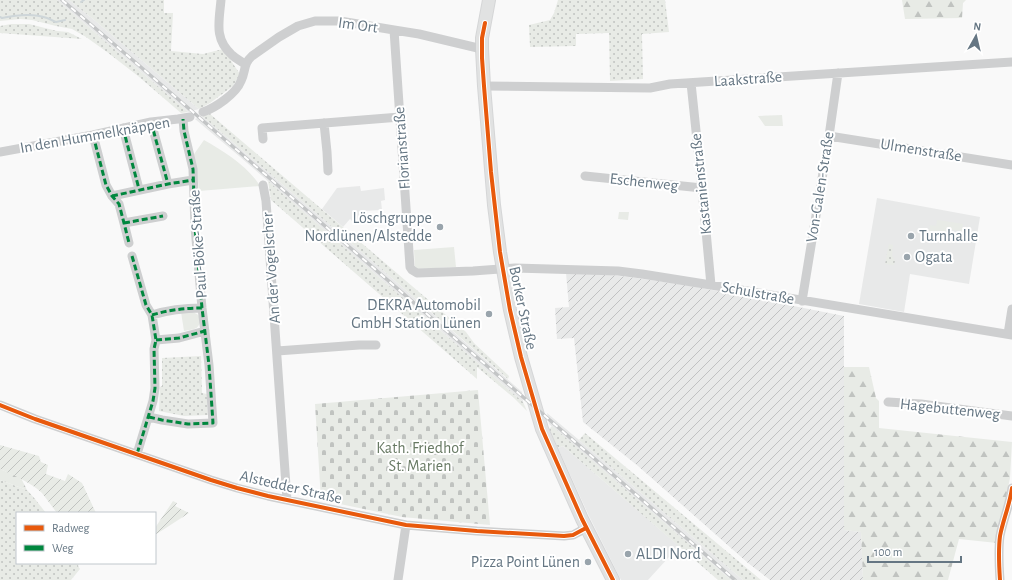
<svg xmlns="http://www.w3.org/2000/svg" width="1012" height="580" font-family="'Alegreya Sans',sans-serif">
	<style>
		.built { fill: #e8e9e9 }
		.industrial { fill: url(#industrial-furrows) }
		.grass { fill: url(#grass-dots) }
		.forest { fill: url(#forest-firs) }
		.cemetery { fill: url(#cemetery-stones) }
		.park { fill: #e8ebe6 }
		.garden { fill: url(#garden-furrows) }
		.lines { fill: none; stroke-linecap: round; stroke-linejoin: round }
		.stream { stroke: #ced6d9; stroke-width: 2 }
		.major-casing { stroke: #d5d6d7; stroke-width: 14 }
		.minor { stroke: #cecfd0; stroke-width: 9 }
		.major { stroke: #e1e2e2; stroke-width: 12 }
		.rail-casing { stroke: #c3c5c6; stroke-width: 3.5 }
		.rail { stroke: #fff; stroke-width: 2; stroke-dasharray: 6; stroke-linecap: butt }
		.quiet { stroke: #00873e; stroke-width: 3; stroke-dasharray: 6 3; stroke-linecap: butt }
		.cycleway-casing { stroke: #fff; stroke-width: 6 }
		.cycleway { stroke: #e8590c; stroke-width: 4 }
		.poi-dot { fill: #99a4ac; stroke: #fff; stroke-width: 1.5 }
		.labels { text-anchor: middle; dominant-baseline: central; stroke-width: 4; stroke-linejoin: round; paint-order: stroke }
		.street-label { font-size: 16px; fill: #657683; stroke: #fff }
		.poi-label { font-size: 16px; fill: #657683; stroke: #fff; text-anchor: end }
		.park-label { font-size: 16px; fill: #687a64; stroke: #fff }
	</style>
	<defs>
		<pattern id="industrial-furrows" width="10" height="10" patternUnits="userSpaceOnUse"><rect width="10" height="10" fill="#e8e9e9"/><path d="M-1 1l2-2M0 10L10 0M9 11l2-2" fill="none" stroke="#c0c1c2"/></pattern>
		<pattern id="grass-dots" width="8" height="8" patternUnits="userSpaceOnUse"><rect width="8" height="8" fill="#e8ebe6"/><path d="M2 2h.1M6 6h.1" fill="none" stroke="#c0c3c0" stroke-width="1.8" stroke-linecap="round"/></pattern>
		<pattern id="forest-firs" width="22" height="20" patternUnits="userSpaceOnUse"><rect width="22" height="20" fill="#e8ebe6"/><path d="M5 1l3.5 6h-7zM16 11l3.5 6h-7z" fill="#c0c3c0"/></pattern>
		<pattern id="cemetery-stones" width="16" height="16" patternUnits="userSpaceOnUse"><rect width="16" height="16" fill="#e8ebe6"/><path d="M2 7V4a2 2 0 0 1 4 0v3zM10 15v-3a2 2 0 0 1 4 0v3z" fill="#c0c3c0"/></pattern>
		<pattern id="garden-furrows" width="10" height="10" patternUnits="userSpaceOnUse"><rect width="10" height="10" fill="#e8ebe6"/><path d="M-1 1l2-2M0 10L10 0M9 11l2-2" fill="none" stroke="#c0c3c0"/></pattern>
	</defs>
	<rect width="100%" height="100%" fill="#f9f9f9"/>
	<path class="built" d="M 57,0 L 69,0 L 93,19 L 199,109 L 188,112 Z
		M 202,116 L 385,272 L 522,392 L 523,402 L 239,156 L 195,119 Z
		M 360,186 L 361,191 L 384,188 L 385,200 L 381,201 L 382,210 L 360,211 L 361,220 L 354,223 L 350,219 L 343,227 L 322,209 L 337,188 Z
		M 877,198 L 980,217 L 969,284 L 910,274 L 904,312 L 859,304 Z
		M 547,413 L 579,440 L 743,580 L 731,580 L 549,424 Z
		M 563,446 L 679,546 L 648,580 L 621,580 L 588,514 L 558,448 Z"/>
	<path class="industrial" d="M 566,273 L 594,273 L 637,278 L 692,286 L 844,316 L 844,530 L 861,532 L 863,580 L 770,580 L 748,563 L 638,466 L 583,422 L 574,338 L 557,339 L 555,308 L 569,307 Z"/>
	<path class="grass" d="M 0,0 L 57,0 L 188,112 L 181,113 L 138,76 L 107,52 L 86,37 L 72,29 L 56,26 L 32,20 L 20,19 L 0,21 Z
		M 69,0 L 164,0 L 164,13 L 173,13 L 171,51 L 203,54 L 223,49 L 240,74 L 233,86 L 210,103 L 199,109 L 93,19 Z
		M 558,0 L 665,0 L 669,32 L 642,34 L 643,79 L 610,81 L 609,33 L 576,34 L 576,46 L 530,47 L 529,25 L 550,20 L 554,13 Z
		M 11,24 L 29,24 L 57,31 L 68,32 L 82,39 L 0,33 L 0,26 Z
		M 210,114 L 466,332 L 474,343 L 509,376 L 508,379 L 385,272 L 202,116 Z
		M 268,181 L 523,402 L 527,411 L 514,398 L 477,367 L 477,379 L 271,200 Z
		M 889,244 L 893,245 L 892,255 L 895,261 L 894,265 L 885,264 Z
		M 201,356 L 202,393 L 207,394 L 208,415 L 184,416 L 159,411 L 160,387 L 162,386 L 162,358 Z
		M 552,426 L 731,580 L 718,580 L 563,446 L 558,448 L 549,429 Z
		M 585,433 L 761,580 L 743,580 L 579,440 Z
		M 0,480 L 27,490 L 35,499 L 46,513 L 17,513 L 17,563 L 79,563 L 78,566 L 80,569 L 71,580 L 0,580 Z"/>
	<path class="forest" d="M 902,0 L 966,0 L 963,3 L 962,18 L 905,19 Z
		M 844,367 L 869,367 L 876,398 L 879,401 L 879,428 L 1012,442 L 1010,478 L 997,543 L 959,539 L 948,580 L 863,580 L 861,532 L 844,530 Z
		M 0,469 L 21,478 L 27,490 L 0,480 Z"/>
	<path class="cemetery" d="M 478,390 L 490,525 L 402,517 L 321,500 L 315,404 Z"/>
	<path class="park" d="M 782,115 L 783,126 L 765,126 L 758,116 Z
		M 204,140 C 223,151 248,166 260,186 L 199,191 L 197,171 L 192,157 Z
		M 619,212 L 629,212 L 628,220 L 618,219 Z
		M 937,220 L 963,224 L 962,231 L 946,229 L 945,238 L 929,236 L 930,225 L 936,226 Z
		M 454,247 L 456,267 L 415,269 L 414,250 Z
		M 190,311 L 197,314 L 201,318 C 199,330 195,329 184,331 L 181,312 Z"/>
	<path class="garden" d="M 0,445 L 39,456 L 41,462 L 48,465 L 46,474 L 65,481 L 68,474 L 82,483 L 96,513 L 57,513 L 42,493 C 30,482 15,476 0,469 Z
		M 173,501 L 177,503 L 175,506 L 189,513 L 155,535 L 155,528 Z"/>
	<g class="lines">
		<path class="stream" d="M 81,2 L 84,0
			M 0,17 L 2,18 C 16,15 33,13 47,18 C 50,19 53,21 56,22 L 65,20"/>
		<g class="major-casing">
			<path id="major" d="M 489,0 L 482,38 L 482,49 L 484,86 L 494,205 L 500,252 L 510,310 L 521,357 L 542,429 L 582,519 L 613,580"/>
		</g>
		<path class="minor" d="M 221,0 C 219,22 214,39 232,55 C 236,59 241,61 245,64
			M 394,30 L 410,267 L 412,270 L 417,273 L 473,271 L 515,268 L 618,271 L 642,274 L 711,285 L 1012,335
			M 691,83 L 702,188 L 711,285
			M 484,86 L 650,88 L 670,84 L 701,82 L 1012,62
			M 203,112 C 215,108 236,94 241,81 C 246,71 243,64 252,56 L 279,37 L 298,26 L 315,21 L 340,21 L 394,30 L 419,34 L 482,49
			M 151,122 L 168,184
			M 324,123 L 327,152 L 328,171
			M 123,128 L 139,189
			M 93,135 L 106,185 L 112,196 L 119,204 L 124,223 L 129,243
			M 829,136 L 1012,165
			M 263,139 L 262,128 L 400,117
			M 0,152 L 93,135 L 151,122 L 178,119 L 190,117
			M 585,176 L 702,188
			M 263,185 L 266,201 L 287,500
			M 112,196 L 168,184 L 193,180
			M 124,223 L 163,216
			M 132,256 L 146,305 L 152,315 L 156,340 L 154,349 L 155,388 L 153,401 L 137,454
			M 802,301 L 829,136 L 838,73
			M 152,315 C 168,310 185,308 202,308
			M 1008,334 L 1012,309
			M 156,340 L 179,338 L 205,331
			M 277,351 L 359,345 L 376,345
			M 888,402 L 921,404 L 1012,416
			M 0,405 L 35,419 L 211,480 L 237,488 L 268,496 L 406,525 L 477,531 L 564,536 L 573,535 L 586,528
			M 149,417 L 162,420 L 188,424 L 213,423 L 209,365 L 202,308 L 195,227 L 193,169 L 184,131 L 183,119
			M 398,580 L 406,525
			M 1000,580 C 999,565 998,551 1000,536 C 1003,520 1010,504 1012,488"/>
		<use href="#major" class="major"/>
		<g class="rail-casing">
			<path id="rail" d="M 62,0 L 135,62 L 735,580"/>
		</g>
		<use href="#rail" class="rail"/>
		<path class="quiet" d="M 151,122 L 168,184
			M 123,128 L 139,189
			M 93,135 L 106,185 L 112,196 L 119,204 L 124,223 L 129,243
			M 112,196 L 168,184 L 193,180
			M 124,223 L 163,216
			M 132,256 L 146,305 L 152,315 L 156,340 L 154,349 L 155,388 L 153,401 L 137,454
			M 152,315 C 168,310 185,308 202,308
			M 156,340 L 179,338 L 205,331
			M 149,417 L 162,420 L 188,424 L 213,423 L 209,365 L 202,308 L 195,227 L 193,169 L 184,131 L 183,119"/>
		<g class="cycleway-casing">
			<path id="cycleway" d="M 485,23 L 482,38 L 482,58 L 484,86 L 491,172 L 500,252 L 510,310 L 521,357 L 542,429 L 582,519 L 613,580
				M 0,405 L 35,419 L 211,480 L 237,488 L 268,496 L 406,525 L 477,531 L 564,536 L 573,535 L 586,528
				M 1000,580 C 999,565 998,551 1000,536 C 1003,520 1010,504 1012,488"/>
		</g>
		<use href="#cycleway" class="cycleway"/>
	</g>
	<g class="poi-dot">
		<circle cx="440" cy="227" r="4"/>
		<circle cx="911" cy="236" r="4"/>
		<circle cx="907" cy="257" r="4"/>
		<circle cx="489" cy="314" r="4"/>
		<circle cx="628" cy="554" r="4"/>
		<circle cx="588" cy="562" r="4"/>
	</g>
	<g class="labels">
		<g class="street-label">
			<text transform="translate(358 25) rotate(8)">Im Ort</text>
			<text transform="translate(748 79) rotate(-4)">Laakstraße</text>
			<text transform="translate(95 135) rotate(-10)">In den Hummelknäppen</text>
			<text transform="translate(402 148) rotate(-94)">Florianstraße</text>
			<text transform="translate(921 150) rotate(9)">Ulmenstraße</text>
			<text transform="translate(644 182) rotate(6)">Eschenweg</text>
			<text transform="translate(701 184) rotate(-96)">Kastanienstraße</text>
			<text transform="translate(820 187) rotate(-81)">Von-Galen-Straße</text>
			<text transform="translate(198 244) rotate(-94)">Paul-Böke-Straße</text>
			<text transform="translate(271 268) rotate(-94)">An der Vogelscher</text>
			<text transform="translate(758 293) rotate(10)">Schulstraße</text>
			<text transform="translate(523 308) rotate(78)">Borker Straße</text>
			<text transform="translate(950 409) rotate(6)">Hagebuttenweg</text>
			<text transform="translate(291 487) rotate(13)">Alstedder Straße</text>
		</g>
		<g class="poi-label">
			<text x="432" y="218">Löschgruppe<tspan x="432" dy="18">Nordlünen/Alstedde</tspan></text>
			<text x="919" y="236" text-anchor="start">Turnhalle</text>
			<text x="915" y="257" text-anchor="start">Ogata</text>
			<text x="481" y="305">DEKRA Automobil<tspan x="481" dy="18">GmbH Station Lünen</tspan></text>
			<text x="636" y="554" text-anchor="start">ALDI Nord</text>
			<text x="580" y="562">Pizza Point Lünen</text>
		</g>
		<g class="park-label">
			<text x="420" y="448">Kath. Friedhof<tspan x="420" dy="18">St. Marien</tspan></text>
		</g>
	</g>
	<rect x="16" y="512" width="140" height="52" fill="#ffffff" stroke="#c1c8cd"/>
	<rect x="24" y="525" width="20" height="6" fill="#e8590c" stroke="#c1c8cd"/>
	<text x="52" y="532" font-size="12" fill="#657683">Radweg</text>
	<rect x="24" y="545" width="20" height="6" fill="#00873e" stroke="#c1c8cd"/>
	<text x="52" y="552" font-size="12" fill="#657683">Weg</text>
	<g transform="translate(976 36) rotate(8)" stroke="#ffffff" stroke-width="3" paint-order="stroke">
	<path d="M0-3L7 15L0 10L-7 15Z" fill="#657683"/>
	<text y="-6" font-size="11" font-weight="bold" text-anchor="middle" fill="#657683">N</text>
	</g>
	<path d="M868 556v6h93v-6" fill="none" stroke="#657683" stroke-width="2"/>
	<text x="874" y="556" font-size="12" fill="#657683" stroke="#ffffff" stroke-width="3" paint-order="stroke">100 m</text>
</svg>
